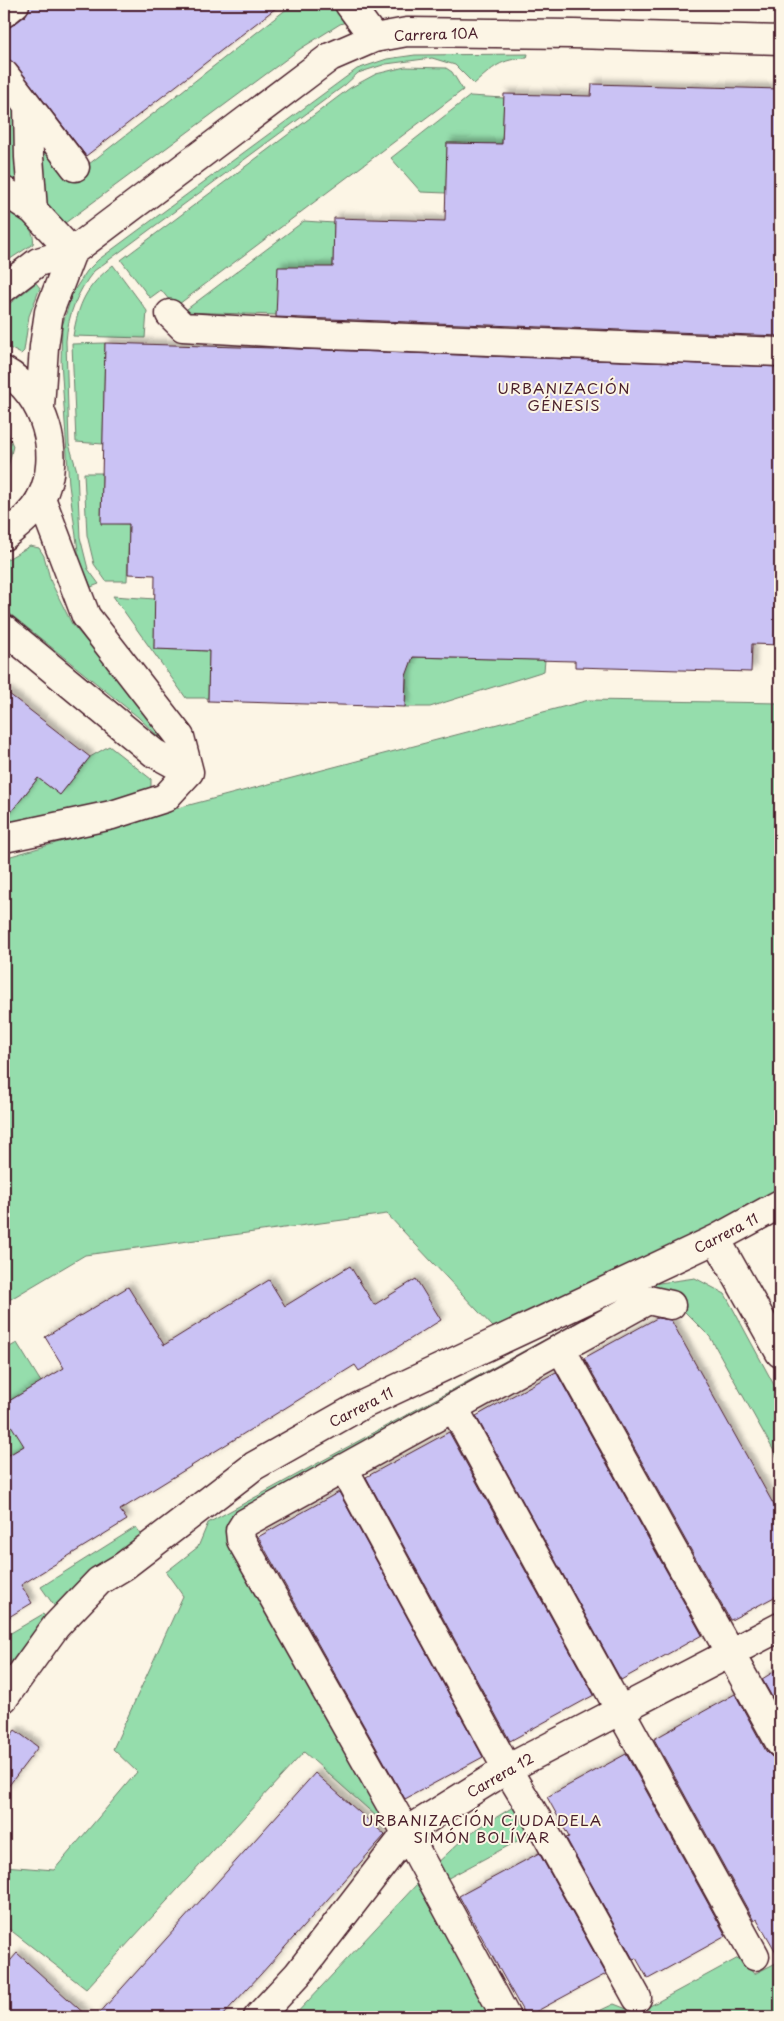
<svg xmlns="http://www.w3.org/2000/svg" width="784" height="2021" font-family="'Playpen Sans',sans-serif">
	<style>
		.built { fill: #ede6ea }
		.green { fill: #95ddac; stroke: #707e6c }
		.building { fill: #cac2f4; stroke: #4a1f2b; filter: url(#shadow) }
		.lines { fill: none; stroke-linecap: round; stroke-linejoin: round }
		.street-casing { stroke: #4a1f2b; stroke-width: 31 }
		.secondary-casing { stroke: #4a1f2b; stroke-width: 31 }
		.street { stroke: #fcf5e5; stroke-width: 28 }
		.secondary { stroke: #fcf5e5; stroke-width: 28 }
		.labels { text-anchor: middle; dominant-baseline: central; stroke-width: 4; stroke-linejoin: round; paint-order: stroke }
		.street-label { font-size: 14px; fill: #4a1f2b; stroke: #fcf5e5 }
		.neighbourhood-label { font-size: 15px; letter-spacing: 1px; fill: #4a1f2b; stroke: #fcf5e5 }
	</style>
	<defs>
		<filter id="shadow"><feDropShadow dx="4.5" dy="-4.5" stdDeviation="2.5" flood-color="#0004"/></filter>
	</defs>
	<rect width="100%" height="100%" fill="#fcf5e5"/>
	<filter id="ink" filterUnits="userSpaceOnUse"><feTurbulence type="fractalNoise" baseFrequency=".02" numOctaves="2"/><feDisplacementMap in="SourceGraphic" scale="10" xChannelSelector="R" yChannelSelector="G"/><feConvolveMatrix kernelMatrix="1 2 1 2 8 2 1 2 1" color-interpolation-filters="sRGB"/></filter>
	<g filter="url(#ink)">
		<path class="built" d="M 746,4 L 780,4 L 780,10 L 756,8 Z"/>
		<path class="green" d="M 293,4 L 363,4 L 367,15 L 340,24 L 300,49 L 65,223 L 53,219 L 4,179 L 4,84 L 75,175 Z
			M 528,54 L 527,58 C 500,59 494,67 474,84 L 455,65 L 432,58 L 386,64 L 358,73 L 345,85 L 94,271 C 77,292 68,315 66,341 L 69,444 L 77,471 L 80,537 L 88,569 L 99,584 L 91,587 L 79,558 L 69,485 L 61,360 L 62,326 L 73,292 L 87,271 L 98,260 L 357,69 L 387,59 L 415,55 Z
			M 405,67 L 446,68 L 452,72 L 463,90 L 175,307 L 161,290 L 150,298 L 121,260 L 350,88 L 376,74 Z
			M 470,96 L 504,98 L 502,144 L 447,143 L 446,193 L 421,192 L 391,158 Z
			M 4,206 C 16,212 37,229 33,244 L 4,263 Z
			M 304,221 L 334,223 L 333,268 L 278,268 L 277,315 L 183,312 Z
			M 113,265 L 147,311 L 145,338 L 73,336 C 79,302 86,287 113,265 Z
			M 36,283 L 40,288 L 29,316 L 24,351 L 21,354 L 4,345 L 4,308 Z
			M 105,343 L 103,444 L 76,442 L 72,344 Z
			M 6,429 L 13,446 L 4,484 L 4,430 Z
			M 84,473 L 102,473 L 101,523 L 129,524 L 127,581 L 106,581 L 94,564 L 87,535 Z
			M 30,546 L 39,548 L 44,556 L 51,582 L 72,624 L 151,718 L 163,741 L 138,717 L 4,609 L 4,561 Z
			M 113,596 L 155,599 L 154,649 L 209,651 L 208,698 L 186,698 Z
			M 407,657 L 545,660 L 544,671 L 430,707 L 405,707 Z
			M 589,700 L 780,703 L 780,1192 L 721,1226 L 493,1327 L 387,1214 L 85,1255 L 4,1303 L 4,858 L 174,809 Z
			M 109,746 L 151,779 L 151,792 L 14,823 L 8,816 L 38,778 L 60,795 L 90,757 Z
			M 695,1278 L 725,1294 L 780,1396 L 780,1462 L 710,1337 L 673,1300 L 647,1295 L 225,1527 L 400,1827 L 395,1833 L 304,1752 L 86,1989 L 4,1925 L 4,1866 L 54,1870 L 137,1772 L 113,1749 L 183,1596 L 166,1572 L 198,1547 L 208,1523 L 645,1285 Z
			M 17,1343 L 41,1382 L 4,1404 L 4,1350 Z
			M 4,1414 L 12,1426 L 65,1421 L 4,1458 Z
			M 136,1527 L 145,1540 L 62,1617 L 41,1587 Z
			M 43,1614 L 49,1623 L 4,1681 L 4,1637 Z
			M 523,1801 L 538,1830 L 439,1883 L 431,1869 L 467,1835 Z
			M 417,1884 L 490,2017 L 293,2017 Z
			M 740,1957 L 754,1974 L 780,1961 L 780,2017 L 586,2017 L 614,2004 L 637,2013 Z"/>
		<path class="building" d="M 30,4 L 281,4 L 86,156 L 16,65 L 10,60 L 4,59 L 4,28 L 13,25 L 25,16 L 29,10 Z
			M 592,84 L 780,89 L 780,336 L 276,317 L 278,267 L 333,267 L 334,218 L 445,221 L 447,143 L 502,144 L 504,94 L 591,96 Z
			M 105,343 L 272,348 L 780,367 L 780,645 L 752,644 L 751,672 L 575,667 L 575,661 L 413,657 L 406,676 L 405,707 L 208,701 L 209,651 L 154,649 L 155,575 L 128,574 L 129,524 L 101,524 Z
			M 4,690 L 90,757 L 60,795 L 38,778 L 4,821 Z
			M 350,1266 L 374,1305 L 416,1279 L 441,1320 L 359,1371 L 355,1365 L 120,1510 L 127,1520 L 21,1585 L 32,1603 L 4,1620 L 4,1458 L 24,1446 L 4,1414 L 4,1404 L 64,1368 L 45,1337 L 128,1287 L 164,1345 L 269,1280 L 285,1306 Z
			M 657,1318 L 671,1320 L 780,1516 L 780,1594 L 731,1620 L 730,1620 L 584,1358 Z
			M 556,1372 L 702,1635 L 621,1680 L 476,1416 Z
			M 449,1432 L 594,1695 L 510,1741 L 366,1477 Z
			M 339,1492 L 483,1757 L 405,1799 L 258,1537 Z
			M 780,1668 L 780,1711 L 762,1679 Z
			M 735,1694 L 766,1751 L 772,1757 L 780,1759 L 780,1959 L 757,1919 L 754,1921 L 654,1739 Z
			M 15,1730 L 38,1747 L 4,1792 L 4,1745 Z
			M 626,1754 L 726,1936 L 648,1979 L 636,1958 L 633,1959 L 566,1838 L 569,1837 L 547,1797 Z
			M 315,1773 L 385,1835 L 261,1974 L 221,2017 L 96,2017 Z
			M 539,1853 L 606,1974 L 526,2017 L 459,1896 Z
			M 17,1953 L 88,2017 L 4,2017 L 4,1968 Z"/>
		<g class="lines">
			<g class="street-casing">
				<path id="street" d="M 349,4 L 374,38
					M 4,13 L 15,4
					M 4,74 L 75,167
					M 28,106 L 29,157 L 33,210
					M 4,191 L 33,210 L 72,252
					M 170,314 L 183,327 L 303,334 L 780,352
					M 41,498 L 86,616 L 180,737 L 189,772
					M 4,629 L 154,753 L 189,772
					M 4,838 L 112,815 L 165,798 L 189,772
					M 716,1239 L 780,1353
					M 561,1349 L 780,1743
					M 454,1408 L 755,1956
					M 344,1469 L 507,1769 L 545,1832 L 637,1998
					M 4,1698 L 56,1626 L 99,1581 L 124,1566 L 254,1466 L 360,1406 L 716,1239 L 780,1204
					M 258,2017 L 298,1974 L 399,1843 L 406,1832 L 507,1769 L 780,1627
					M 506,2017 L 406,1832 L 241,1540 L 240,1531 L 245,1523 L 648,1300 L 671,1305"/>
			</g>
			<g class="secondary-casing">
				<path id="secondary" d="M 4,288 L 38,262 L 72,252 L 330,57 L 374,38 L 407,32 L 574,34 L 780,40
					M 4,371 C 45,393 63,456 41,498 C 32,515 18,525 4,536
					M 40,407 L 44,347 L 49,312 L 72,252"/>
			</g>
			<use href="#street" class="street"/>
			<use href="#secondary" class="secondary"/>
		</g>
	</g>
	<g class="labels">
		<g class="street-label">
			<text transform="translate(436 34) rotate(-2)">Carrera 10A</text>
			<text transform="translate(726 1233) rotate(-27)">Carrera 11</text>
			<text transform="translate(361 1407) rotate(-27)">Carrera 11</text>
			<text transform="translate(500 1775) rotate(-30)">Carrera 12</text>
		</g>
		<g class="neighbourhood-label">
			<text x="564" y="387">URBANIZACIÓN<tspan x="564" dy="17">GÉNESIS</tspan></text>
			<text x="482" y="1819">URBANIZACIÓN CIUDADELA<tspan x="482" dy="17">SIMÓN BOLÍVAR</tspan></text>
		</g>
	</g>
	<rect width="784" height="2021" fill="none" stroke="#fcf5e5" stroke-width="20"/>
	<rect x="10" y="10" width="764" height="2001" fill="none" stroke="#4a1f2b" stroke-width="2" filter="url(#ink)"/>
</svg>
